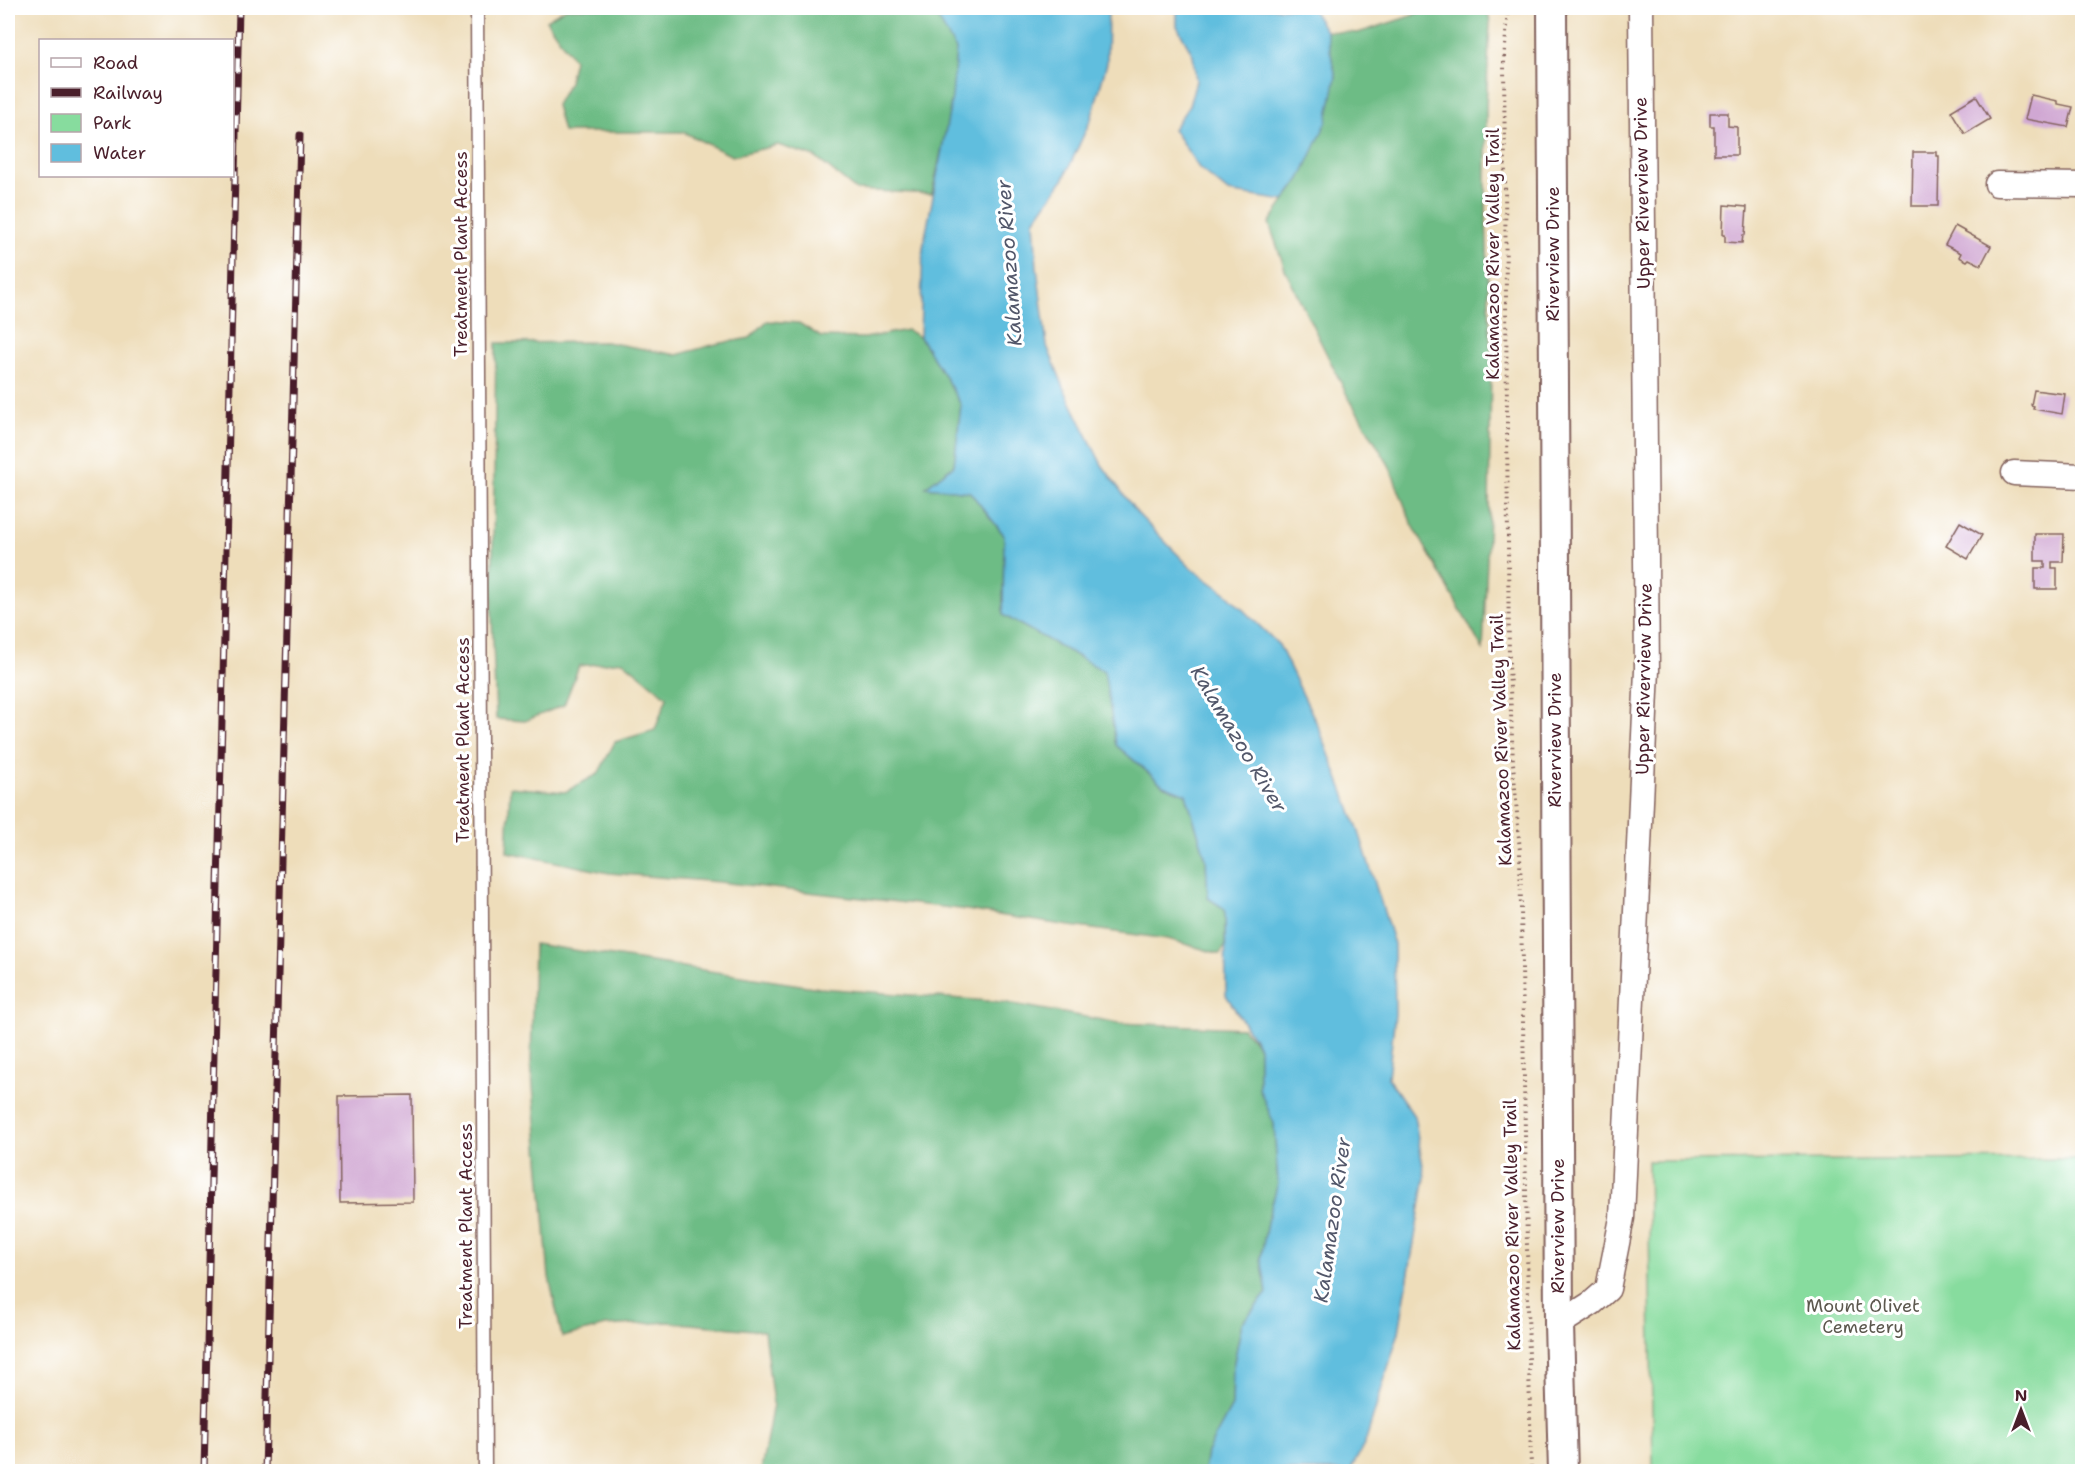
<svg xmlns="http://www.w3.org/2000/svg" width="2090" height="1479" font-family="'Shantell Sans',sans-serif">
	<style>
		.green { fill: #87dc9e; stroke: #687e64; stroke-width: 1.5 }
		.forest { fill: #6dbc85; stroke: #5c6e58; stroke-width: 1.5 }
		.water { fill: #60bede; stroke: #556e84; stroke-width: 1.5 }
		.building { fill: #d0a7d3 }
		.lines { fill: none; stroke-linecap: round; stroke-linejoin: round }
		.service-casing { stroke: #83625d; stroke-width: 15 }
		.minor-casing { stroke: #83625d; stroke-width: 27 }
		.tertiary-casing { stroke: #83625d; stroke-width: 32 }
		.path { stroke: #83625d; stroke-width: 4; stroke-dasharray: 1.5 4.5; stroke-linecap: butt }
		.service { stroke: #fff; stroke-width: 12 }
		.minor { stroke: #fff; stroke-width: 24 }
		.tertiary { stroke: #fff; stroke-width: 28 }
		.rail-casing { stroke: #4a1f2b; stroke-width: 7 }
		.rail { stroke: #fff; stroke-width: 4.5; stroke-dasharray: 14; stroke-linecap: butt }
		.labels { text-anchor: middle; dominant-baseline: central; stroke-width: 6; stroke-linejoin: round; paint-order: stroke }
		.street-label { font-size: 18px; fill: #4a1f2b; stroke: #fff }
		.park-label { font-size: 18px; fill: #5c584e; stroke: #fff }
		.water-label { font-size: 20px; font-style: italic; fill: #52576a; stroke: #fff }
	</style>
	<rect width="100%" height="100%" fill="#fff"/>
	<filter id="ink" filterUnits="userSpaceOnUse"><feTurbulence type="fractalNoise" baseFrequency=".0167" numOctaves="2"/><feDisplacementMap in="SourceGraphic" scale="12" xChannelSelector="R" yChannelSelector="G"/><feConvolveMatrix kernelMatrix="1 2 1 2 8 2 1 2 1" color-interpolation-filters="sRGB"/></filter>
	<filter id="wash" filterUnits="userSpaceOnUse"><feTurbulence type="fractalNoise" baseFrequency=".008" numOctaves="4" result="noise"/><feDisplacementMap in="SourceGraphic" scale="24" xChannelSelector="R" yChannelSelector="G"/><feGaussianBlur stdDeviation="1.35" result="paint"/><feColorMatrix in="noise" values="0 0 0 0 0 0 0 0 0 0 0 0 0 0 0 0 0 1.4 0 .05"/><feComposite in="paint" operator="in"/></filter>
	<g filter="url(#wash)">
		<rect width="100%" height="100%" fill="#eeddba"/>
		<path class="green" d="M 2082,1159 L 2082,1471 L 1653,1471 L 1648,1161 Z"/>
		<path class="forest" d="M 566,8 L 932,8 L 956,50 L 953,97 L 932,194 L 856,190 L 815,157 L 778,145 L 732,156 L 683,132 L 563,132 L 556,105 L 569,82 L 574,60 L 546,20 Z
			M 1428,8 L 1487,8 L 1490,22 L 1486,106 L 1486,216 L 1491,360 L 1489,516 L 1483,650 L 1411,522 L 1389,465 L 1347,395 L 1286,272 L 1269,223 L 1300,179 L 1336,77 L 1326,31 L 1358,33 L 1411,16 Z
			M 767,321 L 799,323 L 821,337 L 865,338 L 907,330 L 920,337 L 944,375 L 961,405 L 954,465 L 926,487 L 970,492 L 1004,535 L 1003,615 L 1105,671 L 1116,745 L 1163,785 L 1186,794 L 1206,859 L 1208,898 L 1225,909 L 1225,946 L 1220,954 L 1168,939 L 1063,925 L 960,909 L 719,882 L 609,873 L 507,852 L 510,787 L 565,792 L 598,774 L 615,742 L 655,730 L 667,697 L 623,661 L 579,666 L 564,705 L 525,721 L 496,719 L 492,616 L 496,343 L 606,342 L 677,355 L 716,344 L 750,338 Z
			M 534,944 L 820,988 L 1002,1002 L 1119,1023 L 1243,1028 L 1259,1047 L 1259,1088 L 1274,1124 L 1278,1183 L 1267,1222 L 1261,1258 L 1267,1293 L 1242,1323 L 1233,1367 L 1232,1406 L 1207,1452 L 1204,1471 L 761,1471 L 773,1404 L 764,1331 L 669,1322 L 606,1326 L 562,1337 L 549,1277 L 531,1063 Z"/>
		<path class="water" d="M 932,8 L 1108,8 L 1107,63 L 1091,119 L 1063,180 L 1034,221 L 1037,268 L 1047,346 L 1067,395 L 1102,465 L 1137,513 L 1192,569 L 1227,594 L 1279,645 L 1319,728 L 1359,832 L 1394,944 L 1395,1014 L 1388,1078 L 1414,1116 L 1425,1177 L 1399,1332 L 1365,1443 L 1350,1471 L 1204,1471 L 1207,1452 L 1232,1406 L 1233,1367 L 1242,1323 L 1267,1293 L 1261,1258 L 1267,1222 L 1278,1183 L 1274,1124 L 1259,1088 L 1259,1047 L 1226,995 L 1225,909 L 1208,898 L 1206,859 L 1186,794 L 1163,785 L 1116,745 L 1104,671 L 1003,615 L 1004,535 L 970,492 L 926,487 L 954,465 L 961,405 L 944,375 L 920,337 L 923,248 L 952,97 L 956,50 Z
			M 1177,8 L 1311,8 L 1326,31 L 1336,77 L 1327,121 L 1300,179 L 1284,201 L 1228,192 L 1199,168 L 1173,129 L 1189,106 L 1196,81 L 1193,55 L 1177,26 Z"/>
		<g id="blocks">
			<path class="building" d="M 2031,95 L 2058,101 L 2058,104 L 2073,107 L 2068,127 L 2025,119 Z
				M 1976,96 L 1990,119 L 1965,134 L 1951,111 Z
				M 1710,113 L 1728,113 L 1728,126 L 1737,127 L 1737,155 L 1714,155 L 1714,126 L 1710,126 Z
				M 1913,152 L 1936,152 L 1936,156 L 1939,156 L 1938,206 L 1912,206 Z
				M 1724,205 L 1747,207 L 1745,235 L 1743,235 L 1742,243 L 1725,242 L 1725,235 L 1723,235 Z
				M 1955,226 L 1991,246 L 1981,265 L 1969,259 L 1967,261 L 1959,257 L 1961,253 L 1945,245 Z
				M 2034,390 L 2065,394 L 2062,414 L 2033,409 L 2034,406 L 2031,405 Z
				M 1960,522 L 1982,535 L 1968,559 L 1946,546 Z
				M 2035,534 L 2064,534 L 2063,562 L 2052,562 L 2052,568 L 2057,568 L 2057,589 L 2035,589 L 2035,568 L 2045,568 L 2045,561 L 2035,561 Z
				M 412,1095 L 413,1202 L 340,1203 L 339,1096 Z"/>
		</g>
	</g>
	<g filter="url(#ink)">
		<use href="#blocks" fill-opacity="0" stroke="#83625d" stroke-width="1.5"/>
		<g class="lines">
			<g class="service-casing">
				<path id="service" d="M 477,8 L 485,1472"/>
			</g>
			<g class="minor-casing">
				<path id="minor" d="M 1997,184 L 2082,185
					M 2014,473 L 2082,476
					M 1559,1324 L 1592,1303 L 1608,1289 L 1622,1218 L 1647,670 L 1641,8"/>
			</g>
			<g class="tertiary-casing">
				<path id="tertiary" d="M 1552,8 L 1559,1324 L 1563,1472"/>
			</g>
			<path class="path" d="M 1508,8 L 1504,60 L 1509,663 L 1513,763 L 1520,852 L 1531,1472"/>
			<use href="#service" class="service"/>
			<use href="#minor" class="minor"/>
			<use href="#tertiary" class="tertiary"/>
			<g class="rail-casing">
				<path id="rail" d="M 204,1472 L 239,8
					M 265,1472 L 300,135"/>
			</g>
			<use href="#rail" class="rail"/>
		</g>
	</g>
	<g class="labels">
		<g class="street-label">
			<text transform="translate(1642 193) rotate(-91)">Upper Riverview Drive</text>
			<text transform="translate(461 254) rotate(-90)">Treatment Plant Access</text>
			<text transform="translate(1493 254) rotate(-90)">Kalamazoo River Valley Trail</text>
			<text transform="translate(1553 254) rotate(-90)">Riverview Drive</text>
			<text transform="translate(1644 679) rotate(-89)">Upper Riverview Drive</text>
			<text transform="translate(463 740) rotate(-90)">Treatment Plant Access</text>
			<text transform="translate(1501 740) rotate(-92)">Kalamazoo River Valley Trail</text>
			<text transform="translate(1555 740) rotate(-90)">Riverview Drive</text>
			<text transform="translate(1512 1225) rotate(-91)">Kalamazoo River Valley Trail</text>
			<text transform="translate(466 1226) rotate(-90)">Treatment Plant Access</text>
			<text transform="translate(1558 1226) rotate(-90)">Riverview Drive</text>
		</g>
		<g class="park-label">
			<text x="1863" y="1306">Mount Olivet<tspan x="1863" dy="21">Cemetery</tspan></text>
		</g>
		<g class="water-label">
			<text transform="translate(1009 263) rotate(-94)">Kalamazoo River</text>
			<text transform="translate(1239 739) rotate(59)">Kalamazoo River</text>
			<text transform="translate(1332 1220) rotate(-82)">Kalamazoo River</text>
		</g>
	</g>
	<rect width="2090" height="1479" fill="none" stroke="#fff" stroke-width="30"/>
	<rect x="39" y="39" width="195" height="138" fill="#ffffff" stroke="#b7a5aa" stroke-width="1.5"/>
	<rect x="51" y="58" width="30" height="9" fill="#ffffff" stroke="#b7a5aa" stroke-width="1.5"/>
	<text x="93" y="69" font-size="18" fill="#4a1f2b">Road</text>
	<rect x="51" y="88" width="30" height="9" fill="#4a1f2b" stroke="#b7a5aa" stroke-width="1.5"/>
	<text x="93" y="99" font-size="18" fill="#4a1f2b">Railway</text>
	<rect x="51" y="114" width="30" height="18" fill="#87dc9e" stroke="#b7a5aa" stroke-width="1.5"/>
	<text x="93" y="129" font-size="18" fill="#4a1f2b">Park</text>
	<rect x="51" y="144" width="30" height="18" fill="#60bede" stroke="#b7a5aa" stroke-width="1.5"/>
	<text x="93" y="159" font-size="18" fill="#4a1f2b">Water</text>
	<g transform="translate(2021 1410)" stroke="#ffffff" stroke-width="4.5" paint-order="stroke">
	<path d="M0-4.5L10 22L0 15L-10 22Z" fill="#4a1f2b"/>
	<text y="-9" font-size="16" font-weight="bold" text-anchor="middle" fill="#4a1f2b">N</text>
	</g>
</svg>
